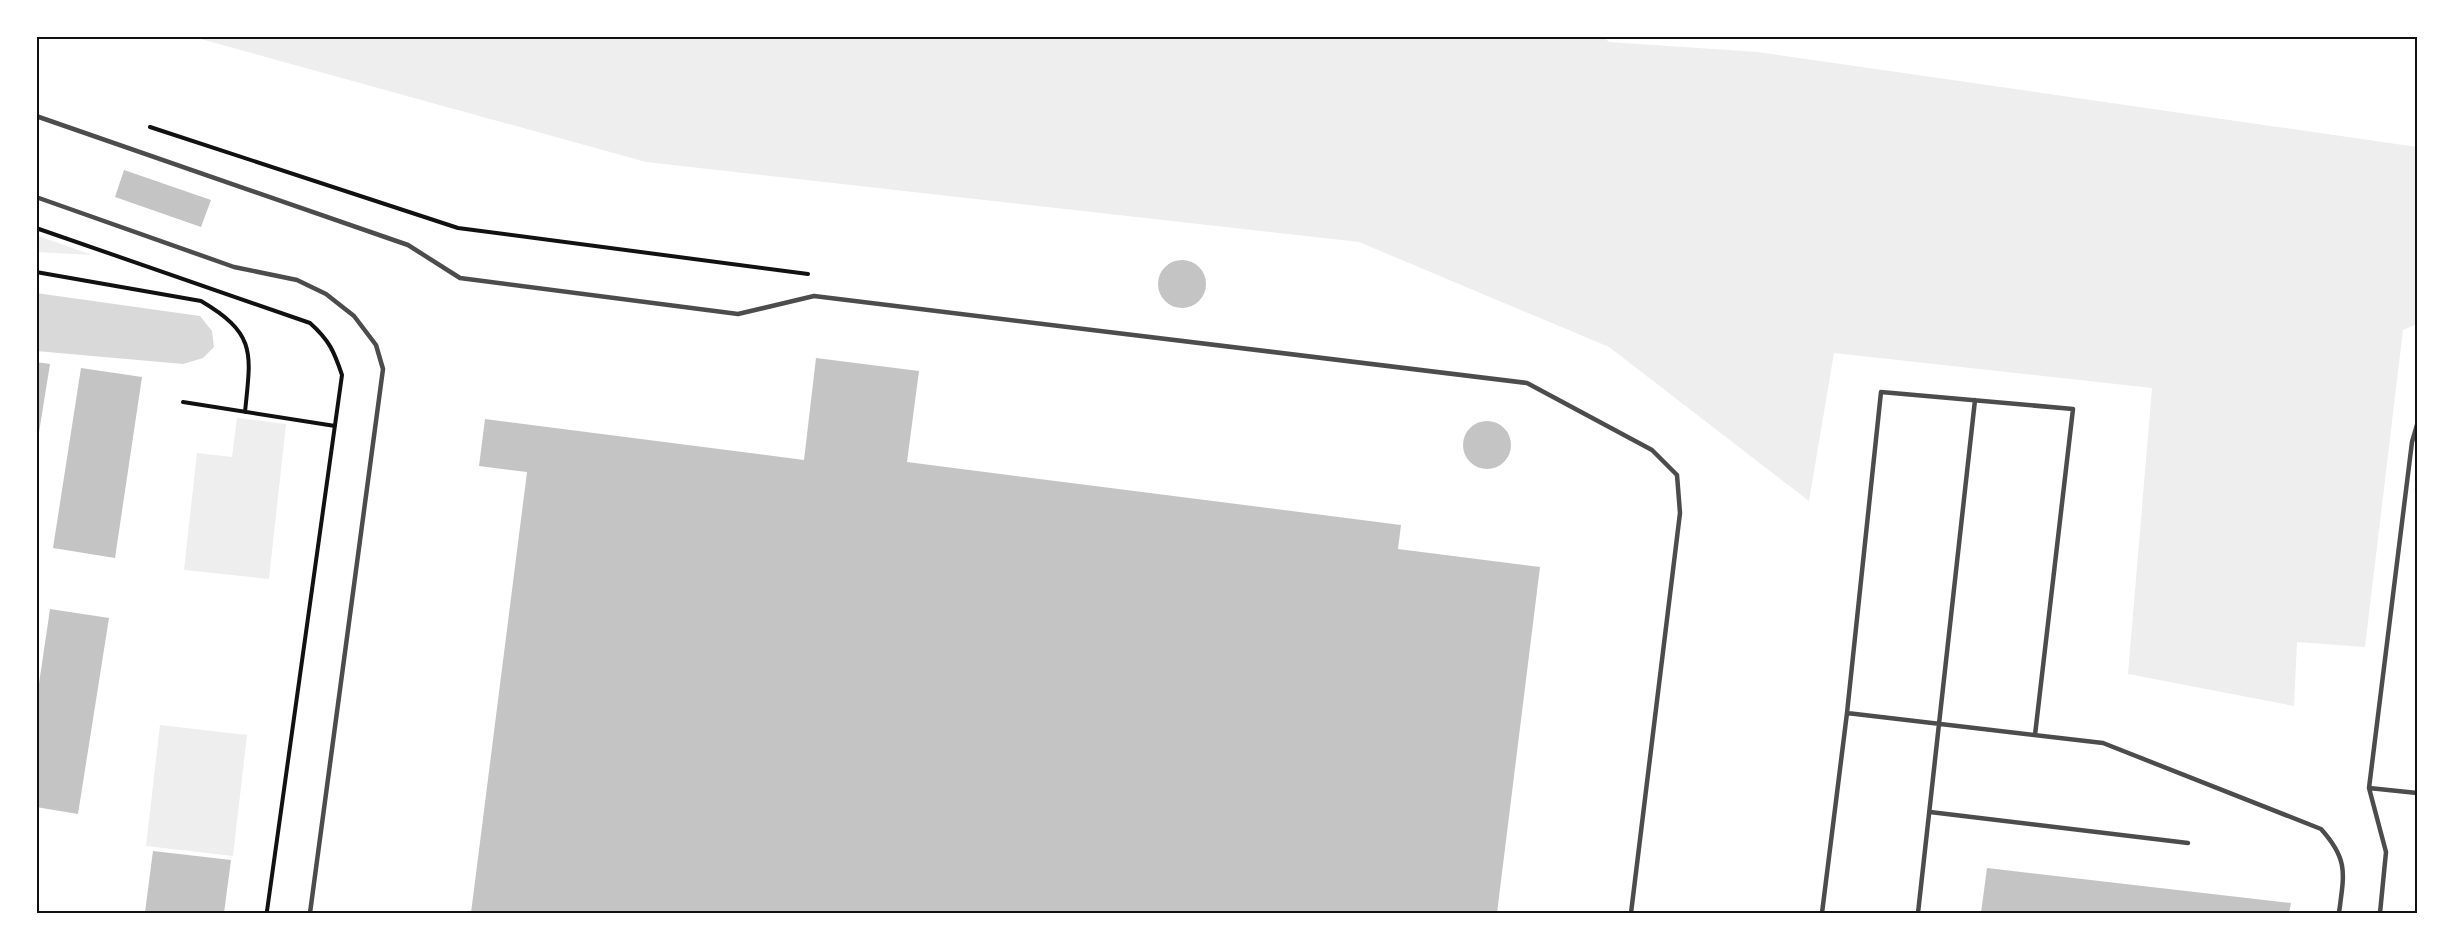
<svg xmlns="http://www.w3.org/2000/svg" width="2453" height="949" font-family="'Crimson Pro',serif">
	<style>
		.green { fill: #eee }
		.water { fill: #d9d9d9 }
		.building { fill: #c4c4c4 }
		.lines { fill: none; stroke-linecap: round; stroke-linejoin: round }
		.path { stroke: #111; stroke-width: 4 }
		.service { stroke: #4c4c4c; stroke-width: 4.5 }
		.neatline { fill: none; stroke: #111; stroke-width: 2 }
	</style>
	<rect width="100%" height="100%" fill="#fff"/>
	<path class="green" d="M 190,36 L 1603,36 L 1609,42 L 1758,52 L 2417,147 L 2417,324 L 2403,330 L 2365,647 L 2297,642 L 2294,706 L 2128,674 L 2152,388 L 1834,353 L 1809,501 L 1609,347 L 1359,242 L 646,162 Z
		M 36,235 L 92,255 L 36,252 Z
		M 237,418 L 286,424 L 269,579 L 184,570 L 197,453 L 232,457 Z
		M 160,725 L 247,735 L 233,856 L 146,846 Z"/>
	<path class="water" d="M 36,293 L 200,316 L 212,331 L 214,347 L 203,358 L 183,364 L 36,351 Z"/>
	<path class="building" d="M 124,170 L 211,200 L 201,227 L 115,197 Z
		M1158 284a24 24 0 1 1 48 0a24 24 0 1 1-48 0Z
		M 816,358 L 919,371 L 907,462 L 1401,525 L 1398,549 L 1540,567 L 1497,913 L 471,913 L 527,472 L 479,466 L 485,419 L 804,460 Z
		M 36,362 L 50,364 L 37,445 L 36,445 Z
		M 81,368 L 142,377 L 115,558 L 53,548 Z
		M1463 445a24 24 0 1 1 48 0a24 24 0 1 1-48 0Z
		M 50,609 L 109,618 L 78,814 L 36,807 L 36,704 Z
		M 153,851 L 231,860 L 224,913 L 145,912 Z
		M 1987,868 L 2291,903 L 2289,913 L 1981,913 Z"/>
	<g class="lines">
		<path class="path" d="M 150,127 L 458,228 L 808,274
			M 36,228 L 310,323 C 329,340 334,351 342,375 L 267,911
			M 36,272 L 201,301 C 257,334 251,353 245,412
			M 183,402 L 335,426"/>
		<path class="service" d="M 36,116 L 408,245 L 460,278 L 738,314 L 814,296 L 1527,383 L 1652,450 L 1677,475 L 1680,513 L 1631,913
			M 36,197 L 234,267 L 297,280 L 326,294 L 354,316 L 376,345 L 383,369 L 310,913
			M 1847,713 L 2103,743 L 2321,829 C 2349,860 2344,874 2339,913
			M 2369,788 L 2417,793
			M 1930,812 L 2188,843
			M 1822,913 L 1847,713 L 1881,392 L 2073,409 L 2035,735
			M 1918,913 L 1975,400
			M 2380,913 L 2386,852 L 2369,788 L 2412,442 L 2417,425"/>
	</g>
	<rect width="2453" height="949" fill="none" stroke="#ffffff" stroke-width="75"/>
	<rect x="38" y="38" width="2378" height="874" class="neatline"/>
</svg>
